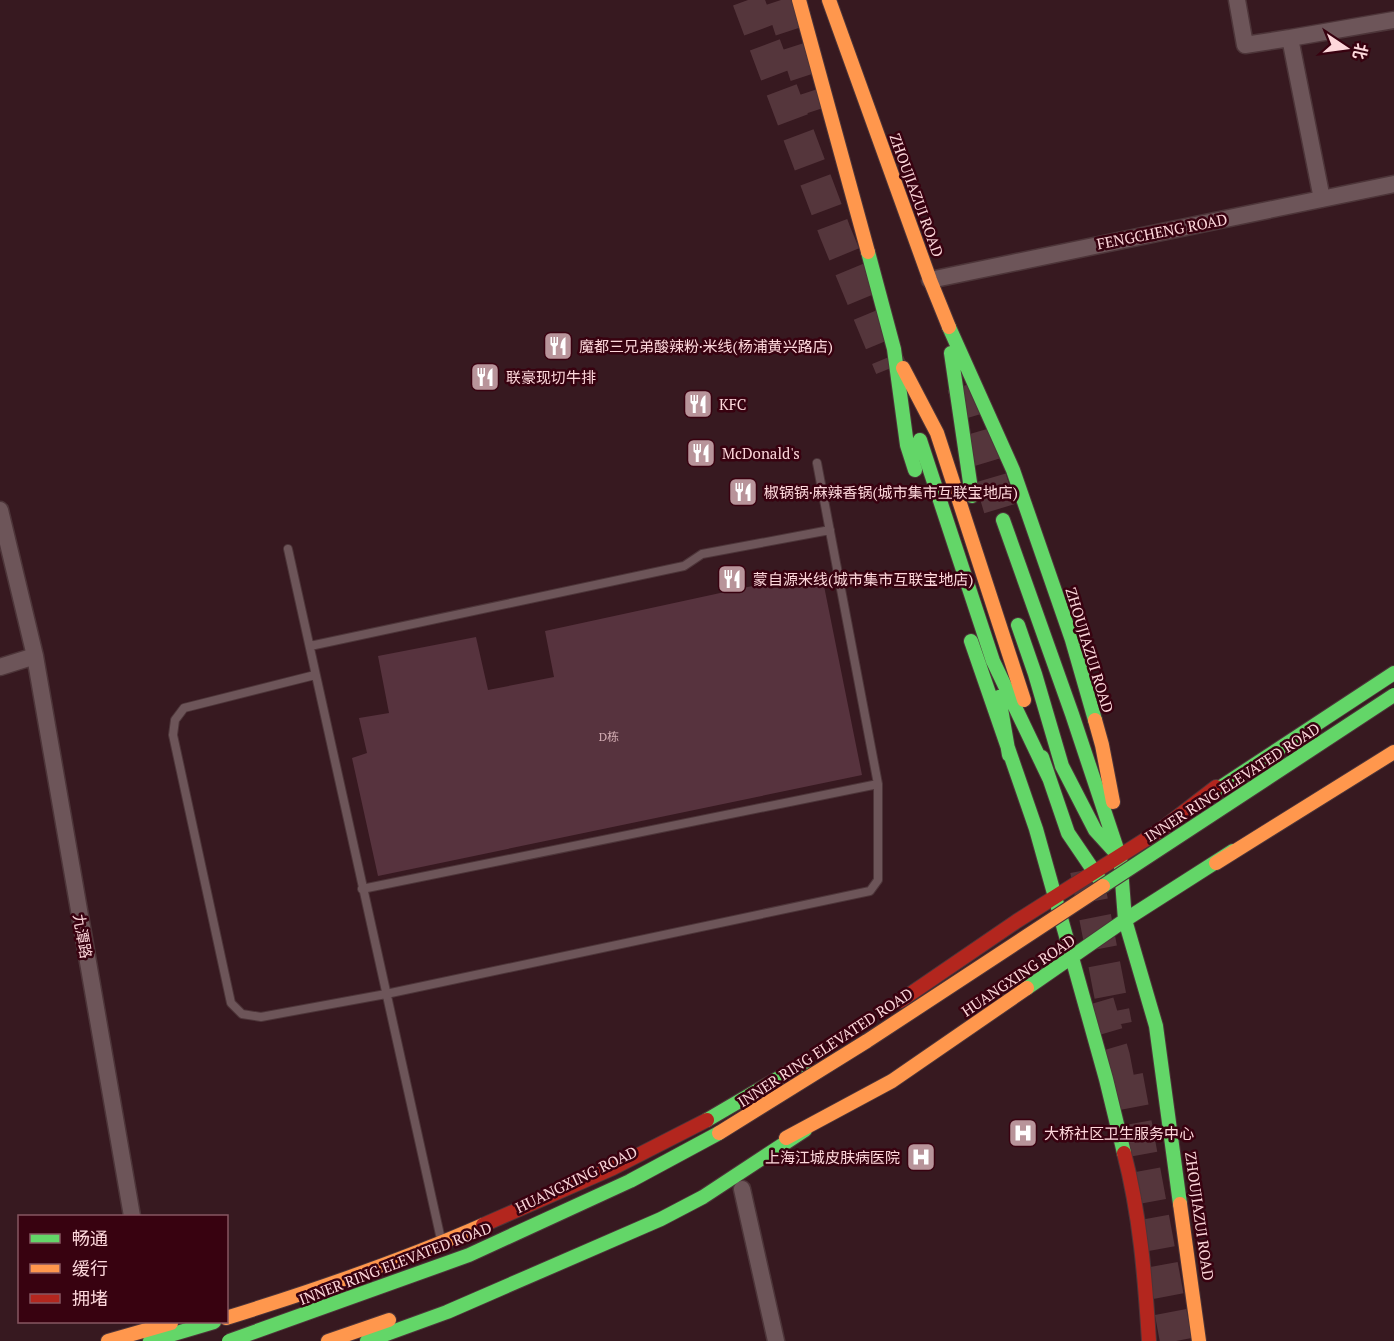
<svg xmlns="http://www.w3.org/2000/svg" width="1394" height="1341" font-family="'PT Serif','Noto Sans SC',serif">
	<style>
		.building { fill: #57333e }
		.lines { fill: none; stroke-linecap: round; stroke-linejoin: round }
		.highway-tunnel { stroke: #55363c; stroke-width: 32; stroke-dasharray: 32 16; stroke-linecap: butt }
		.lane-casing { stroke: #4d3539; stroke-width: 10 }
		.street-casing { stroke: #4d3539; stroke-width: 19 }
		.fast-casing { stroke: #4d3539; stroke-width: 16 }
		.slow-casing { stroke: #4d3539; stroke-width: 16 }
		.jam-casing { stroke: #4d3539; stroke-width: 16 }
		.lane { stroke: #6d5559; stroke-width: 8 }
		.street { stroke: #6d5559; stroke-width: 16 }
		.fast { stroke: #63d668; stroke-width: 14 }
		.slow { stroke: #ff974d; stroke-width: 14 }
		.jam { stroke: #b3261e; stroke-width: 14 }
		.fast-bridge-casing { stroke: #4d3539; stroke-width: 16; stroke-linecap: butt }
		.slow-bridge-casing { stroke: #4d3539; stroke-width: 16; stroke-linecap: butt }
		.fast-bridge { stroke: #63d668; stroke-width: 14 }
		.slow-bridge { stroke: #ff974d; stroke-width: 14 }
		.labels { text-anchor: middle; dominant-baseline: central; stroke-width: 5; stroke-linejoin: round; paint-order: stroke }
		.number-label { font-size: 12px; fill: #d4aeb4 }
		.street-label { font-size: 15px; fill: #fdd7db; stroke: #380210 }
		.poi-label { font-size: 15px; fill: #fdd7db; stroke: #380210; text-anchor: start }
	</style>
	<rect width="100%" height="100%" fill="#371920"/>
	<path class="building" d="M 821,571 L 862,775 L 378,876 L 352,758 L 367,753 L 359,718 L 389,713 L 378,656 L 476,637 L 488,690 L 554,677 L 545,631 Z"/>
	<g class="lines">
		<path class="highway-tunnel" d="M 748,0 L 835,232 L 891,368
			M 781,0 L 817,110
			M 963,386 L 1003,520
			M 1086,870 L 1116,1025
			M 1098,1002 L 1114,1057 L 1122,1099
			M 1127,1076 L 1176,1341"/>
		<g class="lane-casing">
			<path id="lane" d="M 288,549 L 440,1235
				M 310,646 L 684,566 L 702,554 L 830,530
				M 315,675 L 184,708 L 175,720 L 173,735 L 231,1003 L 242,1014 L 261,1017 L 386,994 L 870,891 L 878,880 L 878,784 L 817,463
				M 362,889 L 878,784"/>
		</g>
		<g class="street-casing">
			<path id="street" d="M 1237,0 L 1245,45 L 1290,38
				M 1322,199 L 1290,38 L 1394,20
				M 930,280 L 1394,184
				M 0,510 L 35,656 L 132,1216
				M 0,667 L 35,656
				M 742,1189 L 776,1341"/>
		</g>
		<g class="fast-casing">
			<path id="fast" d="M 868,252 L 894,349 L 907,445 L 915,470
				M 949,327 L 1013,470 L 1072,640 L 1095,720
				M 951,353 L 972,496
				M 920,440 L 993,661 L 1049,778
				M 1003,520 L 1072,714 L 1120,858
				M 1018,625 L 1035,674 L 1062,766 L 1095,830 L 1115,852
				M 971,641 L 1036,829 L 1106,1079 L 1124,1153
				M 999,697 L 1009,755
				M 1042,757 L 1068,833 L 1104,886
				M 1201,800 L 1394,673
				M 1120,855 L 1125,920 L 1156,1026 L 1180,1204
				M 1027,988 L 1125,920 L 1233,851
				M 707,1120 L 806,1062
				M 150,1341 L 214,1322
				M 367,1341 L 447,1312 L 661,1219 L 703,1197 L 805,1130"/>
		</g>
		<g class="slow-casing">
			<path id="slow" d="M 799,0 L 868,252
				M 829,0 L 930,280 L 949,327
				M 903,368 L 937,433 L 1024,700
				M 1095,720 L 1102,745 L 1113,802
				M 1216,863 L 1394,752
				M 786,1138 L 892,1081 L 1027,988
				M 1180,1204 L 1199,1341
				M 226,1318 C 313,1291 399,1262 483,1225
				M 108,1341 L 171,1323
				M 328,1341 L 389,1320"/>
		</g>
		<g class="jam-casing">
			<path id="jam" d="M 900,1001 L 1017,921 L 1159,831 L 1216,787
				M 1124,1153 C 1140,1214 1145,1278 1149,1341
				M 483,1225 L 613,1168 L 707,1120"/>
		</g>
		<use href="#lane" class="lane"/>
		<use href="#street" class="street"/>
		<use href="#fast" class="fast"/>
		<use href="#slow" class="slow"/>
		<use href="#jam" class="jam"/>
		<g class="fast-bridge-casing">
			<path id="fast-bridge" d="M 1103,886 L 1394,695
				M 229,1341 L 469,1255 L 630,1181 L 719,1133"/>
		</g>
		<g class="slow-bridge-casing">
			<path id="slow-bridge" d="M 719,1133 L 867,1041 L 1103,886"/>
		</g>
		<use href="#fast-bridge" class="fast-bridge"/>
		<use href="#slow-bridge" class="slow-bridge"/>
	</g>
	<defs>
		<g id="restaurant-square" transform="scale(1.5)"><rect x="-9" y="-9" width="18" height="18" rx="4" fill="#b8949a" stroke="#380210"/><path d="M-5-6h1v4h1v-4h1v4h1v-4h1v5L-1.5 .5V6h-2V.5L-5-1ZM5-6V6H3V1.5H1.5Q1.5-4 5-6Z" fill="#fff"/></g>
		<g id="hospital-square" transform="scale(1.5)"><rect x="-9" y="-9" width="18" height="18" rx="4" fill="#b8949a" stroke="#380210"/><path d="M-5-5h3v3.5h4V-5h3V5h-3V1.5h-4V5h-3Z" fill="#fff"/></g>
	</defs>
	<g fill-rule="evenodd">
		<use href="#restaurant-square" x="558" y="346"/>
		<use href="#restaurant-square" x="485" y="377"/>
		<use href="#restaurant-square" x="698" y="404"/>
		<use href="#restaurant-square" x="701" y="453"/>
		<use href="#restaurant-square" x="743" y="492"/>
		<use href="#restaurant-square" x="732" y="579"/>
		<use href="#hospital-square" x="1023" y="1133"/>
		<use href="#hospital-square" x="921" y="1157"/>
	</g>
	<g class="labels">
		<g class="number-label">
			<text x="609" y="736">D栋</text>
		</g>
		<g class="street-label">
			<text transform="translate(917 195) rotate(70)">ZHOUJIAZUI ROAD</text>
			<text transform="translate(1162 231) rotate(-11)">FENGCHENG ROAD</text>
			<text transform="translate(1090 650) rotate(73)">ZHOUJIAZUI ROAD</text>
			<text transform="translate(1232 782) rotate(-33)">INNER RING ELEVATED ROAD</text>
			<text transform="translate(83 936) rotate(80)">九潭路</text>
			<text transform="translate(1018 975) rotate(-34)">HUANGXING ROAD</text>
			<text transform="translate(825 1047) rotate(-33)">INNER RING ELEVATED ROAD</text>
			<text transform="translate(576 1179) rotate(-26)">HUANGXING ROAD</text>
			<text transform="translate(1200 1216) rotate(82)">ZHOUJIAZUI ROAD</text>
			<text transform="translate(395 1263) rotate(-21)">INNER RING ELEVATED ROAD</text>
		</g>
		<g class="poi-label">
			<text x="579" y="346">魔都三兄弟酸辣粉·米线(杨浦黄兴路店)</text>
			<text x="506" y="377">联豪现切牛排</text>
			<text x="719" y="404">KFC</text>
			<text x="722" y="453">McDonald's</text>
			<text x="764" y="492">椒锅锅·麻辣香锅(城市集市互联宝地店)</text>
			<text x="753" y="579">蒙自源米线(城市集市互联宝地店)</text>
			<text x="1044" y="1133">大桥社区卫生服务中心</text>
			<text x="900" y="1157" text-anchor="end">上海江城皮肤病医院</text>
		</g>
	</g>
	<rect x="18" y="1215" width="210" height="108" fill="#380210" stroke="#875761" stroke-width="1.5"/>
	<rect x="30" y="1234" width="30" height="9" fill="#63d668" stroke="#875761" stroke-width="1.5"/>
	<text x="72" y="1245" font-size="18" fill="#fdd7db">畅通</text>
	<rect x="30" y="1264" width="30" height="9" fill="#ff974d" stroke="#875761" stroke-width="1.5"/>
	<text x="72" y="1275" font-size="18" fill="#fdd7db">缓行</text>
	<rect x="30" y="1294" width="30" height="9" fill="#b3261e" stroke="#875761" stroke-width="1.5"/>
	<text x="72" y="1305" font-size="18" fill="#fdd7db">拥堵</text>
	<g transform="translate(1346 48) rotate(103)" stroke="#380210" stroke-width="4.5" paint-order="stroke">
	<path d="M0-4.5L10 22L0 15L-10 22Z" fill="#fdd7db"/>
	<text y="-9" font-size="16" font-weight="bold" text-anchor="middle" fill="#fdd7db">北</text>
	</g>
</svg>
